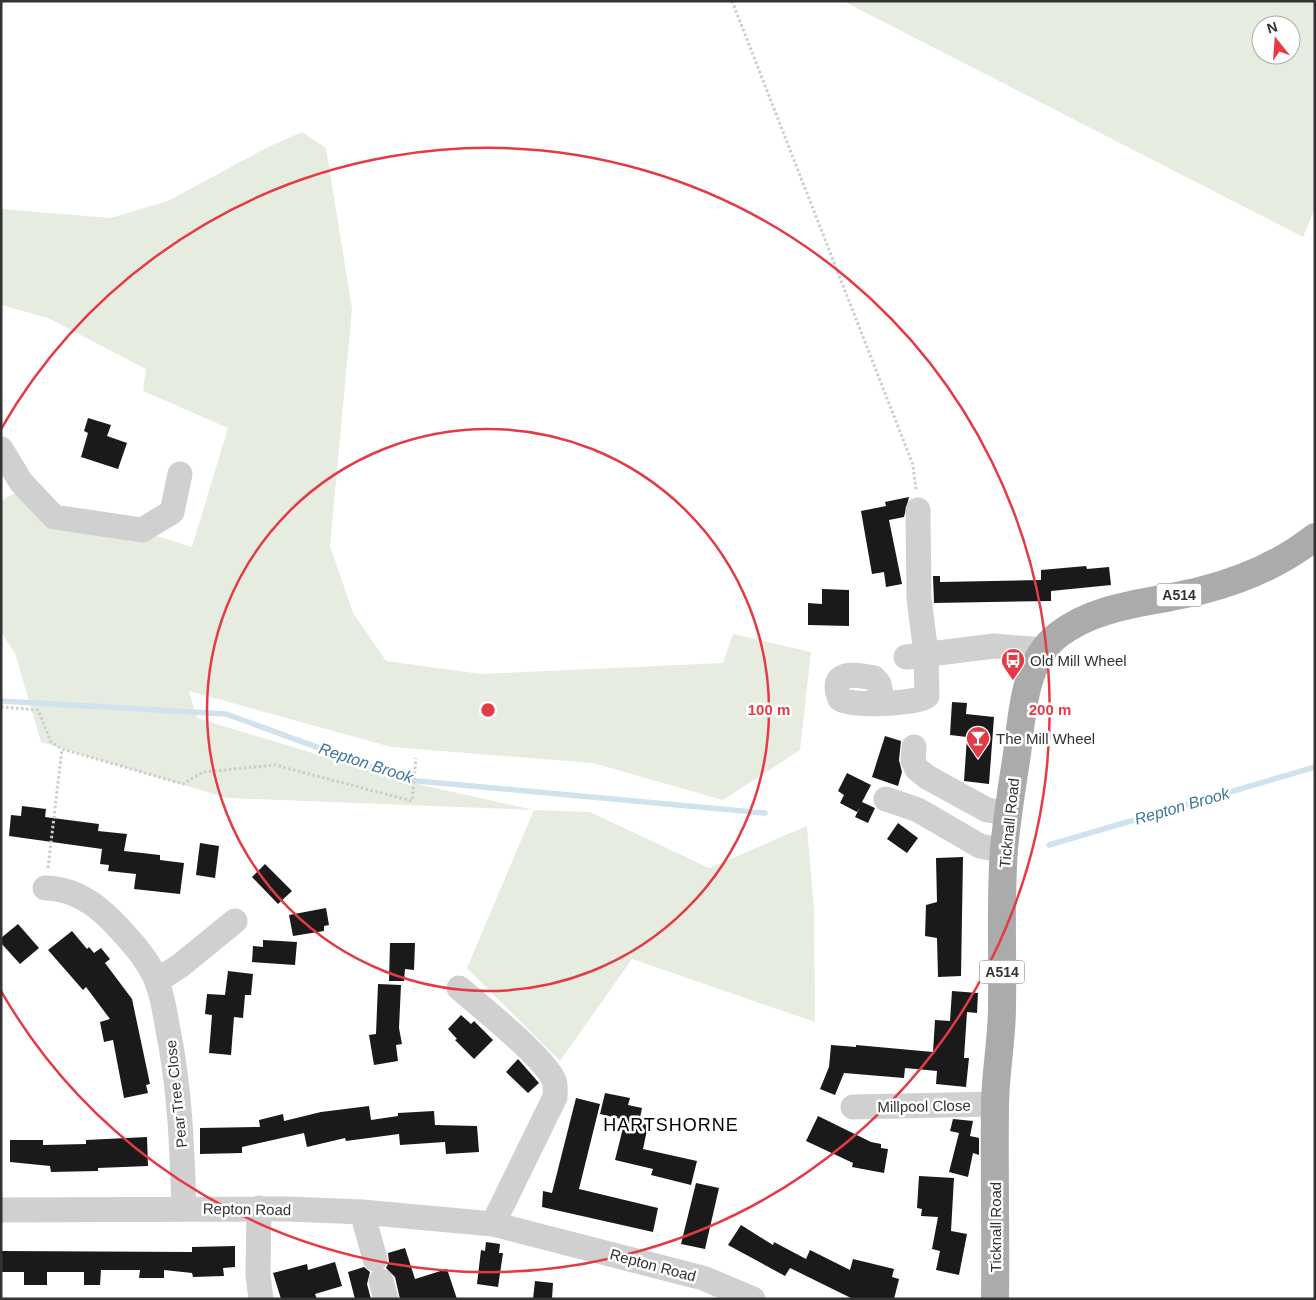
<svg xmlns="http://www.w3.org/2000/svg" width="1316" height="1300" font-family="Helvetica,sans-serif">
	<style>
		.green { fill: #e6ecdf; fill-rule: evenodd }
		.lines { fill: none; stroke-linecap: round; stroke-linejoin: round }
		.stream { stroke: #cfe2ee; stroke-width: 5.5 }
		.building { fill: #1a1a1a }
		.path { stroke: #cdcdcd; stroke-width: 3; stroke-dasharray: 2.5 2.5; stroke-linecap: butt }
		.minor { stroke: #d0d0d0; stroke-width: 25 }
		.major { stroke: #ababab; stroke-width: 28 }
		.ring { fill: none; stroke: #e63946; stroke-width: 2.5 }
		.labels { text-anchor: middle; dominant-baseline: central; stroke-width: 5; stroke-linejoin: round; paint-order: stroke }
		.shield { fill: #fff; stroke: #707070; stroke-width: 1 }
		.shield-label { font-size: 14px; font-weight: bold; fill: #333 }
		.poi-label { font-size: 15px; fill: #333; stroke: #fff; text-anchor: start }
		.street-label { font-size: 15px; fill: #333; stroke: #fff }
		.water-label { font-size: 16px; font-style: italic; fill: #3f7597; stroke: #fff }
		.quarter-label { font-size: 18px; letter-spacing: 1px; fill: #000; stroke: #fff }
		.centre { fill: #e63946; stroke: #fff; stroke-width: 2.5 }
		.ring-label { font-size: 15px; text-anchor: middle; font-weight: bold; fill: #e63946; stroke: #fff; stroke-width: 5; stroke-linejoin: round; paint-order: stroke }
	</style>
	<rect width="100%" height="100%" fill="#fff"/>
	<path class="green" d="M 843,1 L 1315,1 L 1315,208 L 1303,237 ZM 1261,25 L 1291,25 L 1291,55 L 1261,55 Z
		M 302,132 L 326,148 L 352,309 L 330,546 L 353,613 L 386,661 L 481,674 L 723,663 L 733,634 L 811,652 L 800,750 L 723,800 L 593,763 L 391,747 L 189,691 L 197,718 L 408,782 L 534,810 L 590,812 L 709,868 L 807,826 L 814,911 L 815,1022 L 632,959 L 560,1061 L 467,968 L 534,810 L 227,798 L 41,742 L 15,653 L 1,632 L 1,501 L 17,492 L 192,547 L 228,428 L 143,391 L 146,369 L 48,318 L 1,305 L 1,209 L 111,218 L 168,201 L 266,148 Z"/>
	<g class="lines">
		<path class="stream" d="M 1,701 L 226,714 L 407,780 L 765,813
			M 1049,845 L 1315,767"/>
	</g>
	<path class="building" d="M 88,418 L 111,425 L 107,436 L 127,443 L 118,469 L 81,457 L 88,433 L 84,431 Z
		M 909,497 L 904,517 L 889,520 L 902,584 L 886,587 L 884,572 L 872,574 L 861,511 L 886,506 L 885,502 Z
		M 1086,566 L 1087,569 L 1109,567 L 1111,585 L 1051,591 L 1051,601 L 934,603 L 933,576 L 940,576 L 940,582 L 1041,580 L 1041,570 Z
		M 822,589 L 849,590 L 849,626 L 808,625 L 808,603 L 822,604 Z
		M 952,702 L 967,703 L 966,714 L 994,717 L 989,784 L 964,781 L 967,737 L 950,735 Z
		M 885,736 L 901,741 L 899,760 L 902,772 L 898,786 L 872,777 Z
		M 847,773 L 871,785 L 862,802 L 875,808 L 868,823 L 855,817 L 860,807 L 857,812 L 840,803 L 844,795 L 838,791 Z
		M 22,806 L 46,809 L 45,817 L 99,824 L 98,831 L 127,834 L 124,851 L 160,855 L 160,860 L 184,863 L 180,894 L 134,889 L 136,874 L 108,871 L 109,865 L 100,864 L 102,849 L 9,836 L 11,815 L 21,816 Z
		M 898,823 L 918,838 L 907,853 L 887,839 Z
		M 200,843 L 219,846 L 215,878 L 196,875 Z
		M 963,857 L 961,976 L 938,977 L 937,938 L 925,936 L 926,905 L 937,902 L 936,858 Z
		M 265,864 L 292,891 L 278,904 L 252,877 Z
		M 326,908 L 329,925 L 324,926 L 324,931 L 293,936 L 289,915 Z
		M 18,924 L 39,948 L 20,964 L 1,943 L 1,938 Z
		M 72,931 L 87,949 L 89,947 L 94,953 L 101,948 L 110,959 L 105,963 L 132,999 L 150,1084 L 146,1085 L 148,1093 L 124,1098 L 113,1040 L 104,1042 L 100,1022 L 110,1019 L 86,987 L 83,990 L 48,950 Z
		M 263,940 L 297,942 L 295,965 L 252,962 L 253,946 L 263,947 Z
		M 390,943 L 415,943 L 414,970 L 405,969 L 404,981 L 389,981 Z
		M 228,971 L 253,974 L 251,995 L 245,995 L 243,1018 L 234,1017 L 231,1055 L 209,1053 L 212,1015 L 205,1014 L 207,994 L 225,995 Z
		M 378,984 L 401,985 L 399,1028 L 402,1044 L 396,1045 L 398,1061 L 374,1065 L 369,1035 L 376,1034 Z
		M 952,991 L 978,993 L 977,1013 L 967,1012 L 964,1058 L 969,1058 L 966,1087 L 936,1084 L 937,1071 L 905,1068 L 904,1078 L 844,1073 L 835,1095 L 820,1089 L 829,1067 L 831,1045 L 856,1047 L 856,1045 L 933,1052 L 935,1020 L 950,1021 Z
		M 461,1015 L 471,1024 L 474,1021 L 493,1040 L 474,1059 L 455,1040 L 457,1039 L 448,1029 Z
		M 518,1059 L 539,1083 L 528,1093 L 506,1072 Z
		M 605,1093 L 630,1098 L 628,1105 L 642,1108 L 639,1123 L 648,1125 L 643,1149 L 697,1161 L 691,1185 L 651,1175 L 653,1169 L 615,1160 L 625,1120 L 600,1114 Z
		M 576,1098 L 600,1104 L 579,1189 L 658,1208 L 653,1232 L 542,1207 L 543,1191 L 552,1193 Z
		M 369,1106 L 371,1120 L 398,1116 L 398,1113 L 434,1111 L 435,1125 L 477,1126 L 479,1152 L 446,1154 L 445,1142 L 400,1145 L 399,1134 L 346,1141 L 345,1138 L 307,1147 L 304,1133 L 242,1147 L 242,1153 L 200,1154 L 200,1128 L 260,1127 L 259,1120 L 283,1114 L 284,1121 L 321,1112 Z
		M 818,1116 L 871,1142 L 881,1144 L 881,1148 L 888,1149 L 884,1173 L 852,1167 L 853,1163 L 806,1141 Z
		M 953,1119 L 973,1121 L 970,1136 L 979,1138 L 979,1155 L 973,1153 L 968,1177 L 949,1172 L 959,1133 L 950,1131 Z
		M 147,1137 L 148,1166 L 98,1168 L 98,1171 L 51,1172 L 50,1166 L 10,1162 L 10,1140 L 43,1140 L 43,1145 L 86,1144 L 86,1140 Z
		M 919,1176 L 954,1178 L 951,1231 L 967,1234 L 959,1275 L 936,1270 L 940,1251 L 932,1249 L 938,1217 L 921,1216 L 922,1209 L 917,1208 Z
		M 696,1183 L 719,1188 L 705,1249 L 681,1244 Z
		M 741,1225 L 773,1245 L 774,1242 L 806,1259 L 810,1250 L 850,1270 L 853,1259 L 894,1269 L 892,1277 L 899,1279 L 894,1299 L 853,1299 L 790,1268 L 785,1276 L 728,1245 Z
		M 486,1242 L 500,1244 L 499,1253 L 503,1253 L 498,1287 L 477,1284 L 481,1250 L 485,1251 Z
		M 235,1246 L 235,1267 L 223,1268 L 224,1276 L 193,1277 L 192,1273 L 164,1270 L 164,1278 L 139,1278 L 140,1270 L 101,1270 L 100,1285 L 84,1285 L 84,1272 L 47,1272 L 47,1285 L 24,1285 L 24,1272 L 1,1272 L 1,1251 L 192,1252 L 192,1247 Z
		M 405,1248 L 415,1279 L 447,1269 L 457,1299 L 400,1299 L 395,1277 L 386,1268 L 389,1262 L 388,1253 Z
		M 335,1262 L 342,1286 L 315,1294 L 317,1299 L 281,1299 L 273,1273 L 307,1264 L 308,1270 Z
		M 364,1267 L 370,1272 L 367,1284 L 371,1299 L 355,1299 L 348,1272 Z
		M 535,1281 L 553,1283 L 552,1299 L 533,1299 Z"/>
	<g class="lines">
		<path class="path" d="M 732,1 L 913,465 L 916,490
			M 1,707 L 38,710 L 51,742 L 62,749 L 183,784 L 203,772 L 275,765 L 412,801 L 416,758
			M 48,868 L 62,749"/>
		<path class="minor" d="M 1,449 L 21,482 L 54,517 L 142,530 L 172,512 L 180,474
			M 906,657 L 994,646 L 1044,650
			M 883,703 L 879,684 L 874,678 C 855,674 828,670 840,699 C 848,707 917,704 927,696 L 926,654 L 919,598 L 918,510
			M 914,747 L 913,761 L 917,769 L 927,777 L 987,810 L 1008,813
			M 886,799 L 918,810 L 980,846 L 1004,851
			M 45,888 C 72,888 96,904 114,923 C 130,940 149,960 157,982 C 163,997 165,1014 168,1030 C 180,1089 182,1148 184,1208
			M 157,981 L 181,965 L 235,921
			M 459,988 C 478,1004 548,1061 554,1081 C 556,1086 555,1092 555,1097 L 493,1224
			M 853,1107 L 995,1104
			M 259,1208 L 258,1275 L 261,1299
			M 1,1210 L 289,1209 L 362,1212 L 493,1224 L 703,1278 L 753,1299
			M 362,1212 L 375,1259
			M 381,1281 L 386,1299"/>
		<path class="major" d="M 995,1299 C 996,1235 994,1171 995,1107 C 995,1074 1002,1040 1002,1007 C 1003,955 1000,901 1004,849 C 1007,817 1012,786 1017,754 C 1022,715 1024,661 1058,635 C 1099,603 1155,603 1203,590 C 1243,580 1283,562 1315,537"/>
	</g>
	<g class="ring">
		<circle cx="488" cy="710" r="281"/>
		<path d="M1 429A562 562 0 1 1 1 991"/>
	</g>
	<defs>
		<g id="bus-pin" transform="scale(1.25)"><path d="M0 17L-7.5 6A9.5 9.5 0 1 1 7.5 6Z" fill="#e63946" stroke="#fff"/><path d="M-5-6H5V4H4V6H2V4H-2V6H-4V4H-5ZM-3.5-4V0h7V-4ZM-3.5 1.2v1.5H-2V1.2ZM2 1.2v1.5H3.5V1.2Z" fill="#fff"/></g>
		<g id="bar-pin" transform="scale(1.25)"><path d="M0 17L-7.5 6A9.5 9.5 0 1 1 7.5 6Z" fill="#e63946" stroke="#fff"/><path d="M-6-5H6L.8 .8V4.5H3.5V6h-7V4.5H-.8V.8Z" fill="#fff"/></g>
	</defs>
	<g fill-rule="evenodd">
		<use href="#bus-pin" x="1013" y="660"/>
		<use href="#bar-pin" x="978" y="738"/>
	</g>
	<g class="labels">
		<g class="shield">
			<rect x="1156.5" y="583.5" width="45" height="23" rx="4"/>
			<rect x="979.5" y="960.5" width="45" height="23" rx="4"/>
		</g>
		<g class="shield-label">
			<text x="1179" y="595">A514</text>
			<text x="1002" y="972">A514</text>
		</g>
		<g class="poi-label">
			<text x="1030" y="660">Old Mill Wheel</text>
			<text x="996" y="738">The Mill Wheel</text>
		</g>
		<g class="street-label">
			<text transform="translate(1009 823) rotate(-84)">Ticknall Road</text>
			<text transform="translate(176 1094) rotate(-96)">Pear Tree Close</text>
			<text transform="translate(924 1106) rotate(-1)">Millpool Close</text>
			<text transform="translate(247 1209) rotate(1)">Repton Road</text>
			<text transform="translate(995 1227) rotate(-90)">Ticknall Road</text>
			<text transform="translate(653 1265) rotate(15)">Repton Road</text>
		</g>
		<g class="water-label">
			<text transform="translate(366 763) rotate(18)">Repton Brook</text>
			<text transform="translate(1182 806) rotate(-16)">Repton Brook</text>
		</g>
		<g class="quarter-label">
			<text x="671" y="1125">HARTSHORNE</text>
		</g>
	</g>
	<circle cx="488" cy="710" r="8" class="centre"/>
	<g class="ring-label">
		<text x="769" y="715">100 m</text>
		<text x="1050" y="715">200 m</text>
	</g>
	<rect width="1316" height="1300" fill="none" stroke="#333333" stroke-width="5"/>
	<g transform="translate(1276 40) rotate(343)"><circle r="24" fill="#ffffff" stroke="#adadad"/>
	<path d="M0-4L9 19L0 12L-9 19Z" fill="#e63946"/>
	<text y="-8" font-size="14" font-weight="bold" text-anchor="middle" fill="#333333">N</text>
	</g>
</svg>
